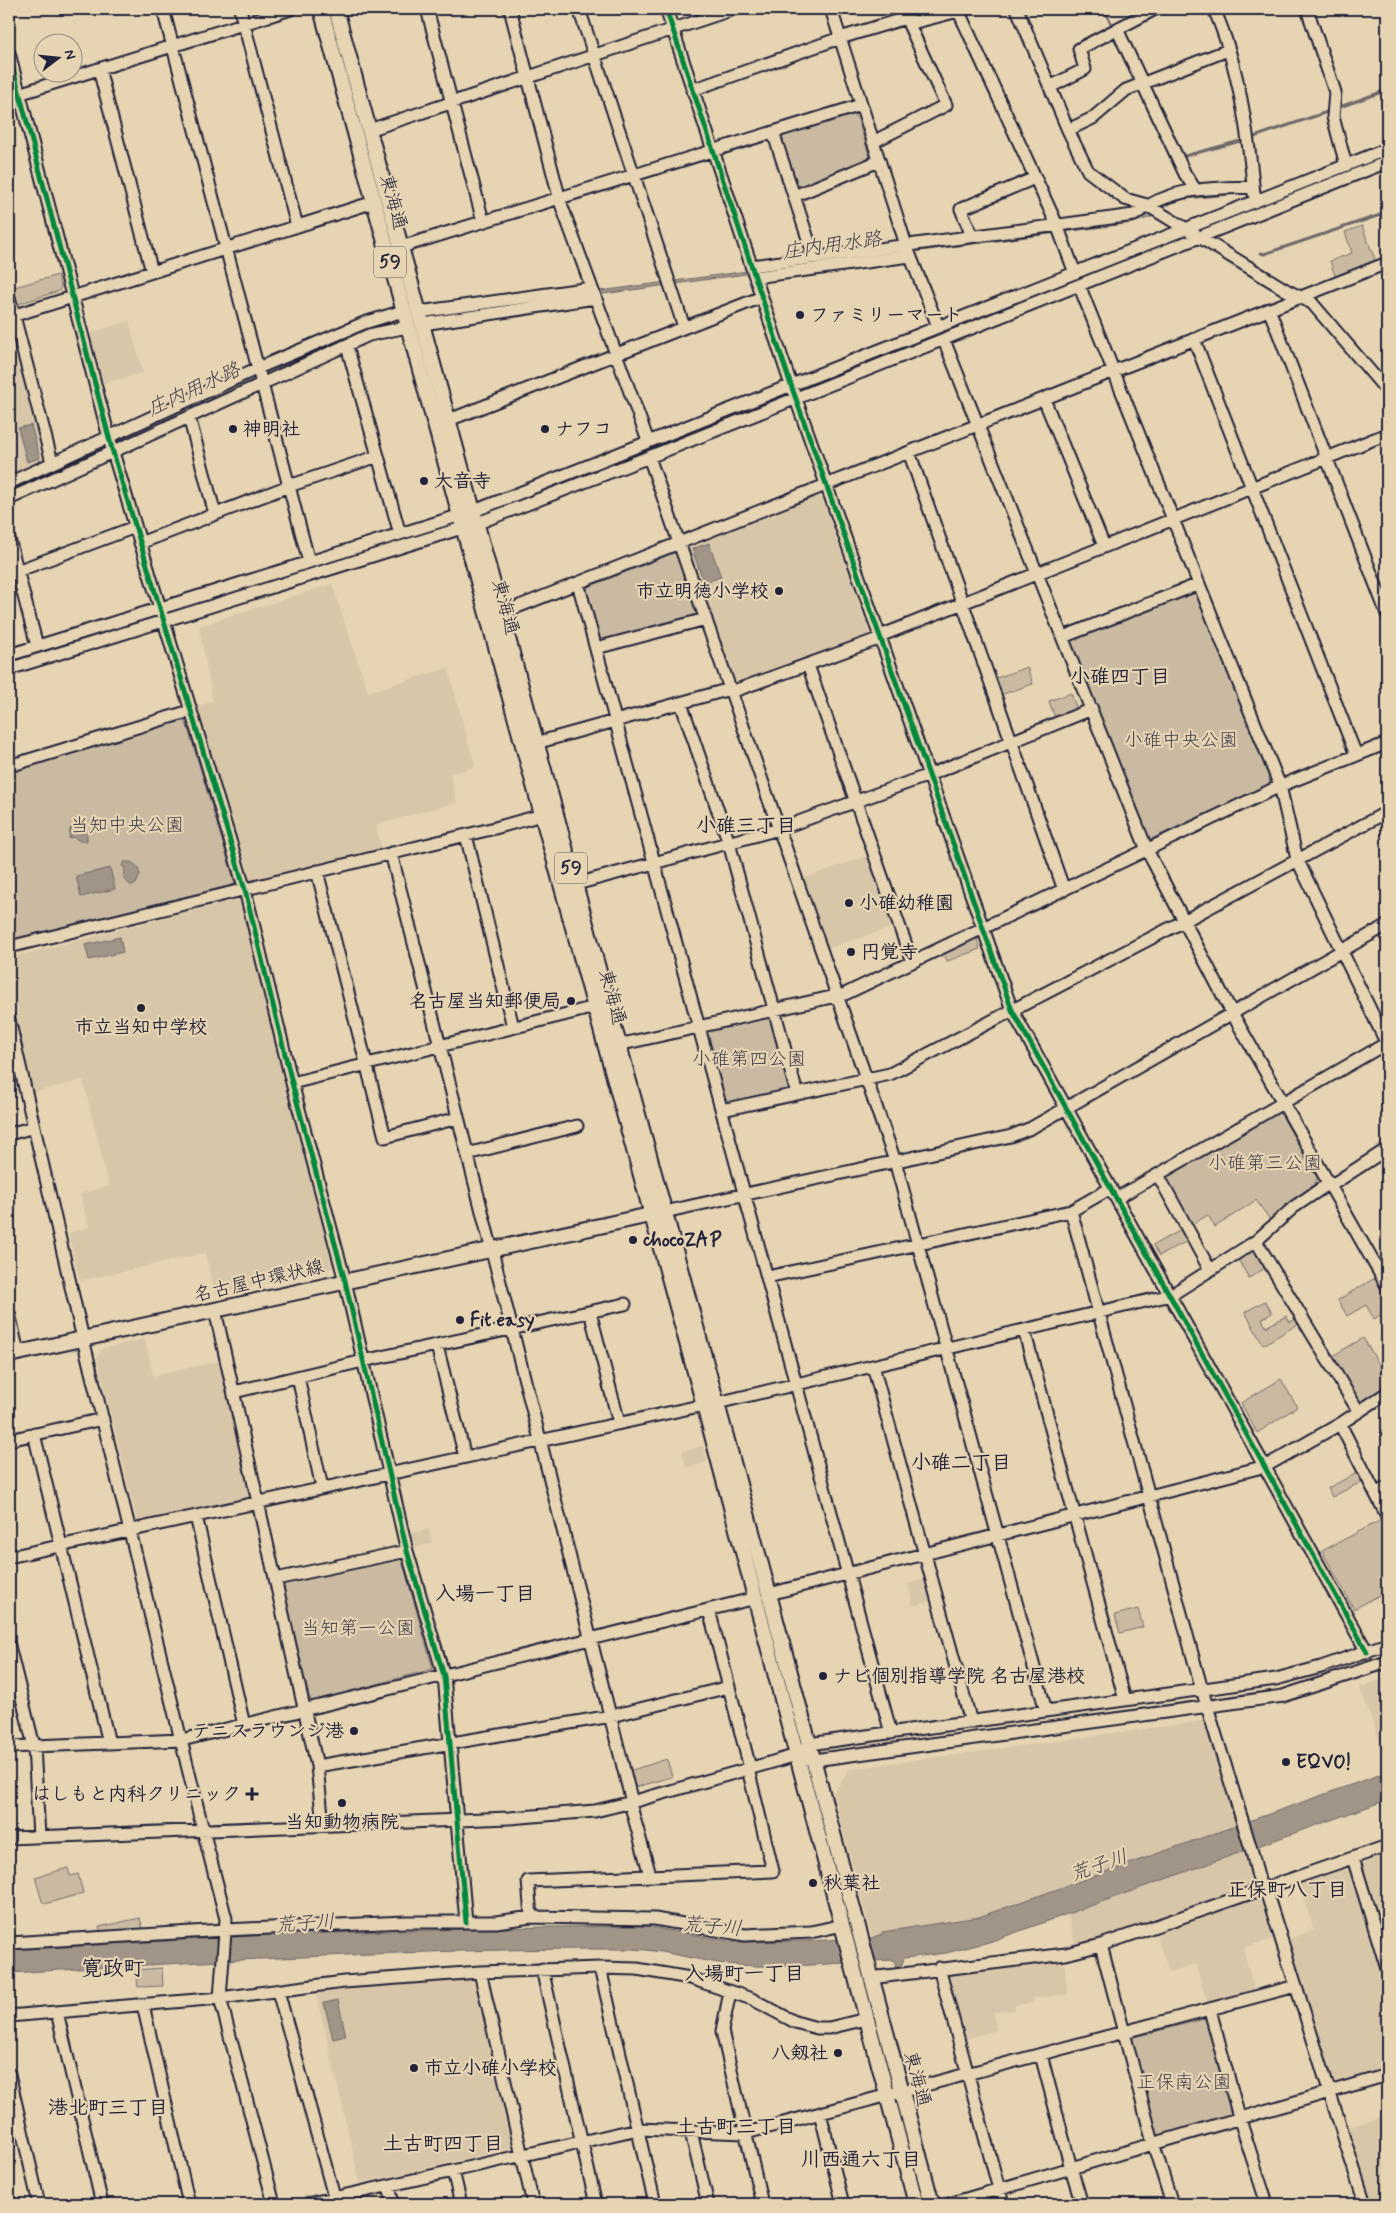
<svg xmlns="http://www.w3.org/2000/svg" width="1396" height="2213" font-family="Mynerve,'Klee One',sans-serif">
	<style>
		.built { fill: #d8c6a9 }
		.green { fill: #c9baa1; stroke: #766e6e }
		.water { fill: #a09587; stroke: #6e6769 }
		.lines { fill: none; stroke-linecap: round; stroke-linejoin: round }
		.stream { stroke: #6e6769; stroke-width: 3 }
		.minor-casing { stroke: #22223b; stroke-width: 15 }
		.major-casing { stroke: #22223b; stroke-width: 18 }
		.minor { stroke: #e6d4b2; stroke-width: 11 }
		.major { stroke: #e6d4b2; stroke-width: 14 }
		.cycleway-casing { stroke: #e6d4b2; stroke-width: 8 }
		.cycleway { stroke: #00873e; stroke-width: 5 }
		.poi-dot { fill: #22223b; stroke: #e6d4b2; stroke-width: 2 }
		.labels { text-anchor: middle; dominant-baseline: central; stroke-width: 4.5; stroke-linejoin: round; paint-order: stroke }
		.shield { fill: #e6d4b2; stroke: #5d575f; stroke-width: 1 }
		.shield-label { font-size: 18px; font-weight: bold; fill: #22223b }
		.street-label { font-size: 19px; fill: #22223b; stroke: #e6d4b2 }
		.poi-label { font-size: 19px; font-weight: bold; fill: #22223b; stroke: #e6d4b2; text-anchor: start }
		.park-label { font-size: 19px; fill: #43404f; stroke: #e6d4b2 }
		.water-label { font-size: 20px; font-style: italic; fill: #423f4e; stroke: #e6d4b2 }
		.neighbourhood-label { font-size: 20px; font-weight: bold; fill: #22223b; stroke: #e6d4b2 }
		.quarter-label { font-size: 21px; font-weight: bold; fill: #22223b; stroke: #e6d4b2 }
	</style>
	<rect width="100%" height="100%" fill="#e6d4b2"/>
	<filter id="ink" filterUnits="userSpaceOnUse"><feTurbulence type="fractalNoise" baseFrequency=".02" numOctaves="2"/><feDisplacementMap in="SourceGraphic" scale="10" xChannelSelector="R" yChannelSelector="G"/><feConvolveMatrix kernelMatrix="1 2 1 2 8 2 1 2 1" color-interpolation-filters="sRGB"/></filter>
	<g filter="url(#ink)">
		<path class="built" d="M 129,321 L 143,373 L 101,384 L 88,334 Z
			M 9,326 L 11,327 L 45,459 L 43,463 L 9,479 Z
			M 817,496 L 822,497 L 869,632 L 867,635 L 741,680 L 734,679 L 689,550 L 691,546 Z
			M 332,584 L 368,692 L 448,668 L 475,767 L 450,774 L 457,802 L 376,825 L 382,851 L 255,882 L 249,879 L 196,706 L 213,701 L 199,626 Z
			M 868,856 L 893,927 L 829,948 L 804,878 Z
			M 237,899 L 241,902 L 333,1265 L 332,1268 L 215,1294 L 205,1253 L 80,1281 L 68,1233 L 89,1227 L 80,1194 L 109,1186 L 83,1080 L 34,1092 L 9,982 L 9,958 Z
			M 145,1339 L 153,1376 L 220,1361 L 251,1497 L 249,1499 L 142,1523 L 137,1521 L 97,1357 L 102,1349 Z
			M 703,1446 L 707,1462 L 686,1468 L 682,1452 Z
			M 429,1529 L 432,1543 L 415,1548 L 411,1533 Z
			M 925,1579 L 931,1601 L 913,1606 L 908,1584 Z
			M 1387,1677 L 1387,1761 L 1360,1688 Z
			M 1203,1721 L 1207,1725 L 1237,1824 L 1229,1830 L 979,1917 L 872,1937 L 833,1793 L 850,1769 Z
			M 1246,1850 L 1254,1886 L 1099,1940 L 1076,1946 L 1067,1914 Z
			M 1387,1855 L 1387,1958 L 1359,1867 L 1362,1863 Z
			M 1349,1868 L 1353,1869 L 1387,1981 L 1387,2070 L 1337,2085 L 1331,2082 L 1287,1940 L 1314,1930 L 1299,1885 Z
			M 1257,1899 L 1261,1902 L 1272,1939 L 1243,1948 L 1255,1993 L 1208,2006 L 1196,1964 L 1169,1972 L 1156,1935 Z
			M 1064,1962 L 1068,1995 L 1034,1998 L 1034,2003 L 1015,2005 L 1015,2010 L 994,2012 L 996,2030 L 963,2040 L 947,1980 L 951,1975 Z
			M 471,1978 L 474,1983 L 512,2145 L 510,2149 L 360,2183 L 316,1992 L 343,1988 Z
			M 1387,2115 L 1387,2204 L 1370,2204 L 1346,2128 Z"/>
		<path class="green" d="M 851,115 L 857,117 L 870,157 L 867,163 L 798,192 L 780,139 L 782,136 Z
			M 1362,226 L 1376,262 L 1336,278 L 1330,261 L 1352,253 L 1345,232 Z
			M 58,275 L 61,287 L 59,291 L 18,304 L 15,302 L 11,288 Z
			M 674,553 L 679,555 L 699,612 L 697,617 L 604,642 L 600,639 L 587,591 L 588,587 Z
			M 1191,592 L 1196,594 L 1270,780 L 1269,784 L 1151,839 L 1146,837 L 1070,643 L 1072,638 Z
			M 1027,667 L 1033,684 L 1000,695 L 994,679 Z
			M 1071,693 L 1077,710 L 1055,718 L 1049,701 Z
			M 180,720 L 186,722 L 235,883 L 233,888 L 9,942 L 9,772 Z
			M 971,939 L 977,939 L 980,949 L 947,961 L 943,952 Z
			M 768,1017 L 773,1020 L 790,1085 L 788,1090 L 730,1102 L 725,1099 L 707,1033 L 710,1029 Z
			M 1275,1113 L 1281,1114 L 1317,1178 L 1316,1183 L 1292,1200 L 1270,1220 L 1256,1200 L 1215,1227 L 1208,1215 L 1191,1225 L 1165,1177 L 1165,1176 Z
			M 1183,1229 L 1189,1240 L 1159,1256 L 1153,1245 Z
			M 1252,1248 L 1256,1249 L 1267,1267 L 1249,1278 L 1237,1258 Z
			M 1375,1278 L 1387,1300 L 1387,1311 L 1374,1319 L 1366,1305 L 1347,1316 L 1338,1300 Z
			M 1265,1301 L 1272,1313 L 1262,1319 L 1266,1327 L 1286,1316 L 1290,1322 L 1297,1318 L 1300,1323 L 1263,1345 L 1245,1312 Z
			M 1363,1338 L 1387,1377 L 1387,1387 L 1363,1403 L 1358,1403 L 1331,1357 Z
			M 1281,1379 L 1297,1407 L 1257,1433 L 1241,1403 Z
			M 1359,1472 L 1363,1481 L 1332,1497 L 1328,1488 Z
			M 1383,1519 L 1387,1526 L 1387,1591 L 1354,1609 L 1322,1551 Z
			M 398,1558 L 402,1560 L 433,1669 L 313,1701 L 309,1697 L 283,1584 L 285,1581 Z
			M 1138,1609 L 1143,1627 L 1120,1633 L 1115,1615 Z
			M 667,1759 L 672,1777 L 637,1787 L 633,1786 L 629,1771 Z
			M 68,1868 L 70,1876 L 78,1874 L 83,1893 L 45,1904 L 42,1901 L 35,1877 Z
			M 140,1918 L 143,1929 L 101,1932 L 99,1927 Z
			M 162,1968 L 163,1986 L 138,1987 L 136,1970 Z
			M 1208,2018 L 1233,2108 L 1231,2114 L 1158,2136 L 1156,2135 L 1131,2041 L 1134,2037 Z"/>
		<path class="water" d="M 1231,191 L 1230,195 L 1185,199 L 1164,206 L 1154,216 L 1133,223 L 746,274 L 432,318 L 431,314 L 1131,219 L 1156,203 L 1186,195 Z
			M 395,320 L 396,324 L 9,495 L 9,490 L 255,375 L 366,328 Z
			M 31,425 L 40,458 L 27,462 L 18,428 Z
			M 709,543 L 721,577 L 704,583 L 692,549 Z
			M 77,822 L 87,835 L 87,841 L 80,841 L 74,837 L 69,838 L 70,829 Z
			M 124,862 L 131,862 L 138,867 L 140,875 L 136,884 L 130,885 L 124,879 L 125,868 L 122,866 Z
			M 110,868 L 115,889 L 81,897 L 76,876 Z
			M 120,937 L 123,952 L 89,960 L 85,945 Z
			M 1387,1772 L 1387,1800 L 989,1942 L 946,1953 L 904,1958 L 901,1967 L 896,1968 L 894,1960 C 844,1962 787,1969 738,1965 C 702,1963 668,1950 632,1949 C 424,1948 216,1961 9,1973 L 9,1950 L 288,1934 L 545,1927 L 646,1926 L 733,1942 L 806,1941 L 871,1938 L 882,1934 L 882,1932 L 979,1917 Z
			M 338,2000 L 346,2036 L 333,2039 L 324,2003 Z"/>
		<g class="lines">
			<path class="stream" d="M 1104,9 L 1113,27
				M 1337,108 L 1387,90
				M 1251,138 L 1330,111
				M 1181,157 L 1244,140
				M 1276,200 L 1373,162
				M 1261,253 L 1264,254 L 1386,213"/>
			<g class="minor-casing">
				<path id="minor" d="M 163,9 L 309,562
					M 240,9 L 297,226
					M 427,9 L 483,221
					M 510,9 L 561,204 L 648,441
					M 579,9 L 684,327
					M 666,9 L 791,385 L 1012,1010 L 1367,1652
					M 831,9 L 906,245 L 938,326
					M 1017,9 L 1068,130 L 1088,171 L 1125,199 L 1147,205 L 1286,290 L 1312,303 L 1387,391
					M 1214,9 C 1239,66 1248,132 1254,194
					M 1307,9 L 1335,92 L 1333,117 L 1346,165
					M 959,12 L 1057,225 L 1075,273
					M 1117,29 L 1185,174 L 1195,189
					M 9,53 L 112,449 L 245,890 L 292,1083 L 345,1281 L 407,1551 L 444,1676 L 466,1922
					M 99,69 L 152,272
					M 1050,87 L 1085,69 L 1079,49 L 1155,9
					M 692,90 L 840,38 L 906,18 L 916,22 L 966,9
					M 9,97 L 291,9
					M 369,130 L 734,9
					M 1068,130 L 1093,118 L 1126,90 L 1228,50
					M 773,132 L 814,257
					M 873,142 L 946,105 L 906,18
					M 794,196 L 879,161
					M 972,236 L 961,209 L 1035,178
					M 401,247 L 861,105
					M 751,266 L 1134,215 C 1173,186 1207,189 1253,187
					M 755,277 L 910,256
					M 1079,285 L 1280,786 L 1297,859 L 1387,1044
					M 9,297 L 52,462
					M 1269,309 L 1387,614
					M 419,312 L 591,288
					M 9,317 L 374,202
					M 423,324 L 595,298
					M 1194,339 L 1356,755
					M 944,340 L 1147,850 L 1232,1013 L 1387,1286
					M 347,346 L 400,534
					M 1044,399 L 1104,546
					M 189,417 L 215,514
					M 449,420 L 762,297
					M 909,452 L 1064,890
					M 649,457 L 895,1161 L 1046,1711
					M 9,483 L 258,368 L 364,323 L 403,311
					M 9,499 L 369,335 L 407,327
					M 9,539 L 37,646
					M 140,543 L 289,486 L 378,456
					M 9,574 L 135,527
					M 578,583 L 891,1733
					M 502,613 L 1387,263
					M 880,636 L 1387,434
					M 1063,637 L 1199,584
					M 596,648 L 706,619
					M 9,655 L 474,511 L 1387,149
					M 808,665 L 912,962
					M 9,669 L 478,523 L 649,457 L 1387,162
					M 731,692 L 881,638
					M 681,703 L 729,843 L 797,1094
					M 536,743 L 730,689
					M 9,766 L 190,711
					M 466,835 L 513,1027
					M 391,853 L 632,1802
					M 317,871 L 385,1137 L 458,1118
					M 569,886 L 779,829 L 929,775 L 1092,709
					M 9,947 L 495,828 L 542,815
					M 9,1019 L 83,1339 L 203,1830 L 226,1919 L 220,1998 L 274,2204
					M 618,1045 L 845,994 L 1280,786 L 1387,743
					M 292,1083 L 595,1007
					M 722,1110 L 890,1074 L 1184,921 L 1387,812
					M 9,1134 L 34,1127
					M 467,1154 L 577,1126
					M 1158,1175 L 1210,1270
					M 1330,1186 L 1387,1149
					M 1117,1198 L 1387,1043
					M 1071,1211 L 1202,1690 L 1252,1852 L 1261,1889
					M 664,1212 L 1011,1136 L 1031,1128 L 1387,925
					M 1256,1241 L 1359,1412
					M 767,1277 L 1071,1211 L 1111,1188
					M 215,1310 L 317,1766 L 323,1825
					M 590,1312 L 619,1423
					M 9,1313 L 18,1353
					M 1024,1330 L 1125,1700
					M 437,1346 L 465,1457
					M 873,1366 L 971,1722
					M 298,1377 L 322,1488
					M 234,1392 L 363,1361 L 625,1304
					M 717,1403 L 1171,1295 L 1256,1241 L 1294,1207 L 1328,1184
					M 1340,1424 L 1387,1516
					M 34,1434 L 109,1743
					M 9,1440 L 103,1419
					M 1376,1494 L 1387,1487
					M 196,1516 L 244,1725
					M 9,1557 L 704,1405
					M 276,1579 L 407,1551
					M 769,1594 L 1266,1466 L 1340,1424 L 1387,1393
					M 709,1610 L 750,1768
					M 9,1646 L 34,1746 L 39,1837
					M 9,1747 L 182,1740 L 756,1598
					M 806,1758 L 814,1760 L 1283,1696 L 1387,1662
					M 317,1766 L 611,1716 L 729,1687
					M 630,1803 L 650,1875
					M 9,1838 L 509,1818 L 595,1811 L 632,1802 L 797,1755 L 809,1744 L 1276,1679 L 1321,1667 L 1387,1644
					M 1353,1858 L 1387,1969
					M 1265,1888 L 1365,2204
					M 531,1917 L 528,1881 L 773,1871 L 748,1769
					M 9,1943 L 225,1930 L 405,1922 L 496,1922 L 531,1917 L 655,1919 L 745,1935 L 811,1932 L 843,1925
					M 1101,1945 L 1153,2143 L 1172,2204
					M 600,1968 L 655,2204
					M 939,1968 L 1003,2204
					M 542,1969 L 596,2204
					M 480,1972 L 533,2204
					M 870,1978 L 1066,1954 L 1101,1945 L 1387,1846
					M 278,1991 L 336,2204
					M 730,1992 L 722,2031 L 762,2204
					M 143,2005 L 189,2204
					M 1210,2010 L 1239,2117 L 1267,2204
					M 57,2012 L 102,2204
					M 9,2016 L 220,1998 L 344,1982 L 480,1972 L 600,1968 L 637,1969 L 690,1978 L 752,1999 L 795,2022 L 817,2028 L 829,2028 L 866,2019
					M 1041,2055 L 1071,2168 L 1082,2204
					M 9,2074 L 39,2204
					M 820,2113 L 843,2204
					M 691,2132 L 708,2204
					M 453,2171 L 461,2204
					M 389,2186 L 393,2204
					M 307,2204 L 638,2129 L 746,2133 L 1296,1986
					M 949,2204 L 1387,2075"/>
			</g>
			<g class="major-casing">
				<path id="major" d="M 321,9 L 704,1405 L 916,2204
					M 336,9 L 769,1594 L 932,2204
					M 9,1355 L 659,1213"/>
			</g>
			<use href="#minor" class="minor"/>
			<use href="#major" class="major"/>
			<g class="cycleway-casing">
				<path id="cycleway" d="M 666,9 L 791,385 L 1012,1010 L 1367,1652
					M 9,53 L 112,449 L 245,890 L 292,1083 L 345,1281 L 407,1551 L 444,1676 L 466,1922"/>
			</g>
			<use href="#cycleway" class="cycleway"/>
		</g>
	</g>
	<g class="poi-dot">
		<circle cx="800" cy="315" r="5"/>
		<circle cx="233" cy="429" r="5"/>
		<circle cx="545" cy="429" r="5"/>
		<circle cx="424" cy="481" r="5"/>
		<circle cx="779" cy="591" r="5"/>
		<circle cx="849" cy="903" r="5"/>
		<circle cx="851" cy="952" r="5"/>
		<circle cx="571" cy="1001" r="5"/>
		<circle cx="141" cy="1008" r="5"/>
		<circle cx="633" cy="1240" r="5"/>
		<circle cx="460" cy="1320" r="5"/>
		<circle cx="823" cy="1676" r="5"/>
		<circle cx="354" cy="1731" r="5"/>
		<circle cx="1286" cy="1762" r="5"/>
		<path d="M249.5 1786.5h5v5h5v5h-5v5h-5v-5h-5v-5h5z"/>
		<circle cx="342" cy="1803" r="5"/>
		<circle cx="813" cy="1883" r="5"/>
		<circle cx="838" cy="2053" r="5"/>
		<circle cx="414" cy="2068" r="5"/>
	</g>
	<g class="labels">
		<g class="shield">
			<rect x="374" y="246.5" width="32" height="31" rx="4"/>
			<rect x="555" y="852.5" width="32" height="31" rx="4"/>
		</g>
		<g class="shield-label">
			<text x="390" y="262">59</text>
			<text x="571" y="868">59</text>
		</g>
		<g class="street-label">
			<text transform="translate(393 202) rotate(75)">東海通</text>
			<text transform="translate(505 607) rotate(75)">東海通</text>
			<text transform="translate(612 997) rotate(75)">東海通</text>
			<text transform="translate(259 1281) rotate(-13)">名古屋中環状線</text>
			<text transform="translate(917 2079) rotate(75)">東海通</text>
		</g>
		<g class="poi-label">
			<text x="810" y="315">ファミリーマート</text>
			<text x="243" y="429">神明社</text>
			<text x="555" y="429">ナフコ</text>
			<text x="434" y="481">大音寺</text>
			<text x="769" y="591" text-anchor="end">市立明徳小学校</text>
			<text x="859" y="903">小碓幼稚園</text>
			<text x="861" y="952">円覚寺</text>
			<text x="561" y="1001" text-anchor="end">名古屋当知郵便局</text>
			<text x="141" y="1027" text-anchor="middle">市立当知中学校</text>
			<text x="643" y="1240">chocoZAP</text>
			<text x="470" y="1320">Fit easy</text>
			<text x="833" y="1676">ナビ個別指導学院 名古屋港校</text>
			<text x="344" y="1731" text-anchor="end">テニスラウンジ港</text>
			<text x="1296" y="1762">EQVO!</text>
			<text x="241" y="1794" text-anchor="end">はしもと内科クリニック</text>
			<text x="342" y="1822" text-anchor="middle">当知動物病院</text>
			<text x="823" y="1883">秋葉社</text>
			<text x="828" y="2053" text-anchor="end">八剱社</text>
			<text x="424" y="2068">市立小碓小学校</text>
		</g>
		<g class="park-label">
			<text x="1181" y="740">小碓中央公園</text>
			<text x="127" y="825">当知中央公園</text>
			<text x="749" y="1059">小碓第四公園</text>
			<text x="1265" y="1163">小碓第三公園</text>
			<text x="358" y="1628">当知第一公園</text>
			<text x="1184" y="2082">正保南公園</text>
		</g>
		<g class="water-label">
			<text transform="translate(832 246) rotate(-8)">庄内用水路</text>
			<text transform="translate(194 390) rotate(-25)">庄内用水路</text>
			<text transform="translate(1099 1866) rotate(-19)">荒子川</text>
			<text transform="translate(305 1924) rotate(-4)">荒子川</text>
			<text transform="translate(712 1927) rotate(5)">荒子川</text>
		</g>
		<g class="neighbourhood-label">
			<text x="1120" y="677">小碓四丁目</text>
			<text x="746" y="826">小碓三丁目</text>
			<text x="961" y="1463">小碓二丁目</text>
			<text x="485" y="1594">入場一丁目</text>
			<text x="1287" y="1890">正保町八丁目</text>
			<text x="744" y="1974">入場町一丁目</text>
			<text x="108" y="2108">港北町三丁目</text>
			<text x="736" y="2127">土古町三丁目</text>
			<text x="443" y="2144">土古町四丁目</text>
			<text x="861" y="2160">川西通六丁目</text>
		</g>
		<g class="quarter-label">
			<text x="113" y="1969">寛政町</text>
		</g>
	</g>
	<rect width="1396" height="2213" fill="none" stroke="#e6d4b2" stroke-width="30"/>
	<rect x="15" y="15" width="1366" height="2183" fill="none" stroke="#22223b" stroke-width="2" filter="url(#ink)"/>
	<g transform="translate(58 58) rotate(74)"><circle r="24" fill="#e6d4b2" stroke="#988d82"/>
	<path d="M0-4L9 19L0 12L-9 19Z" fill="#22223b"/>
	<text y="-8" font-size="14" font-weight="bold" text-anchor="middle" fill="#22223b">N</text>
	</g>
</svg>
